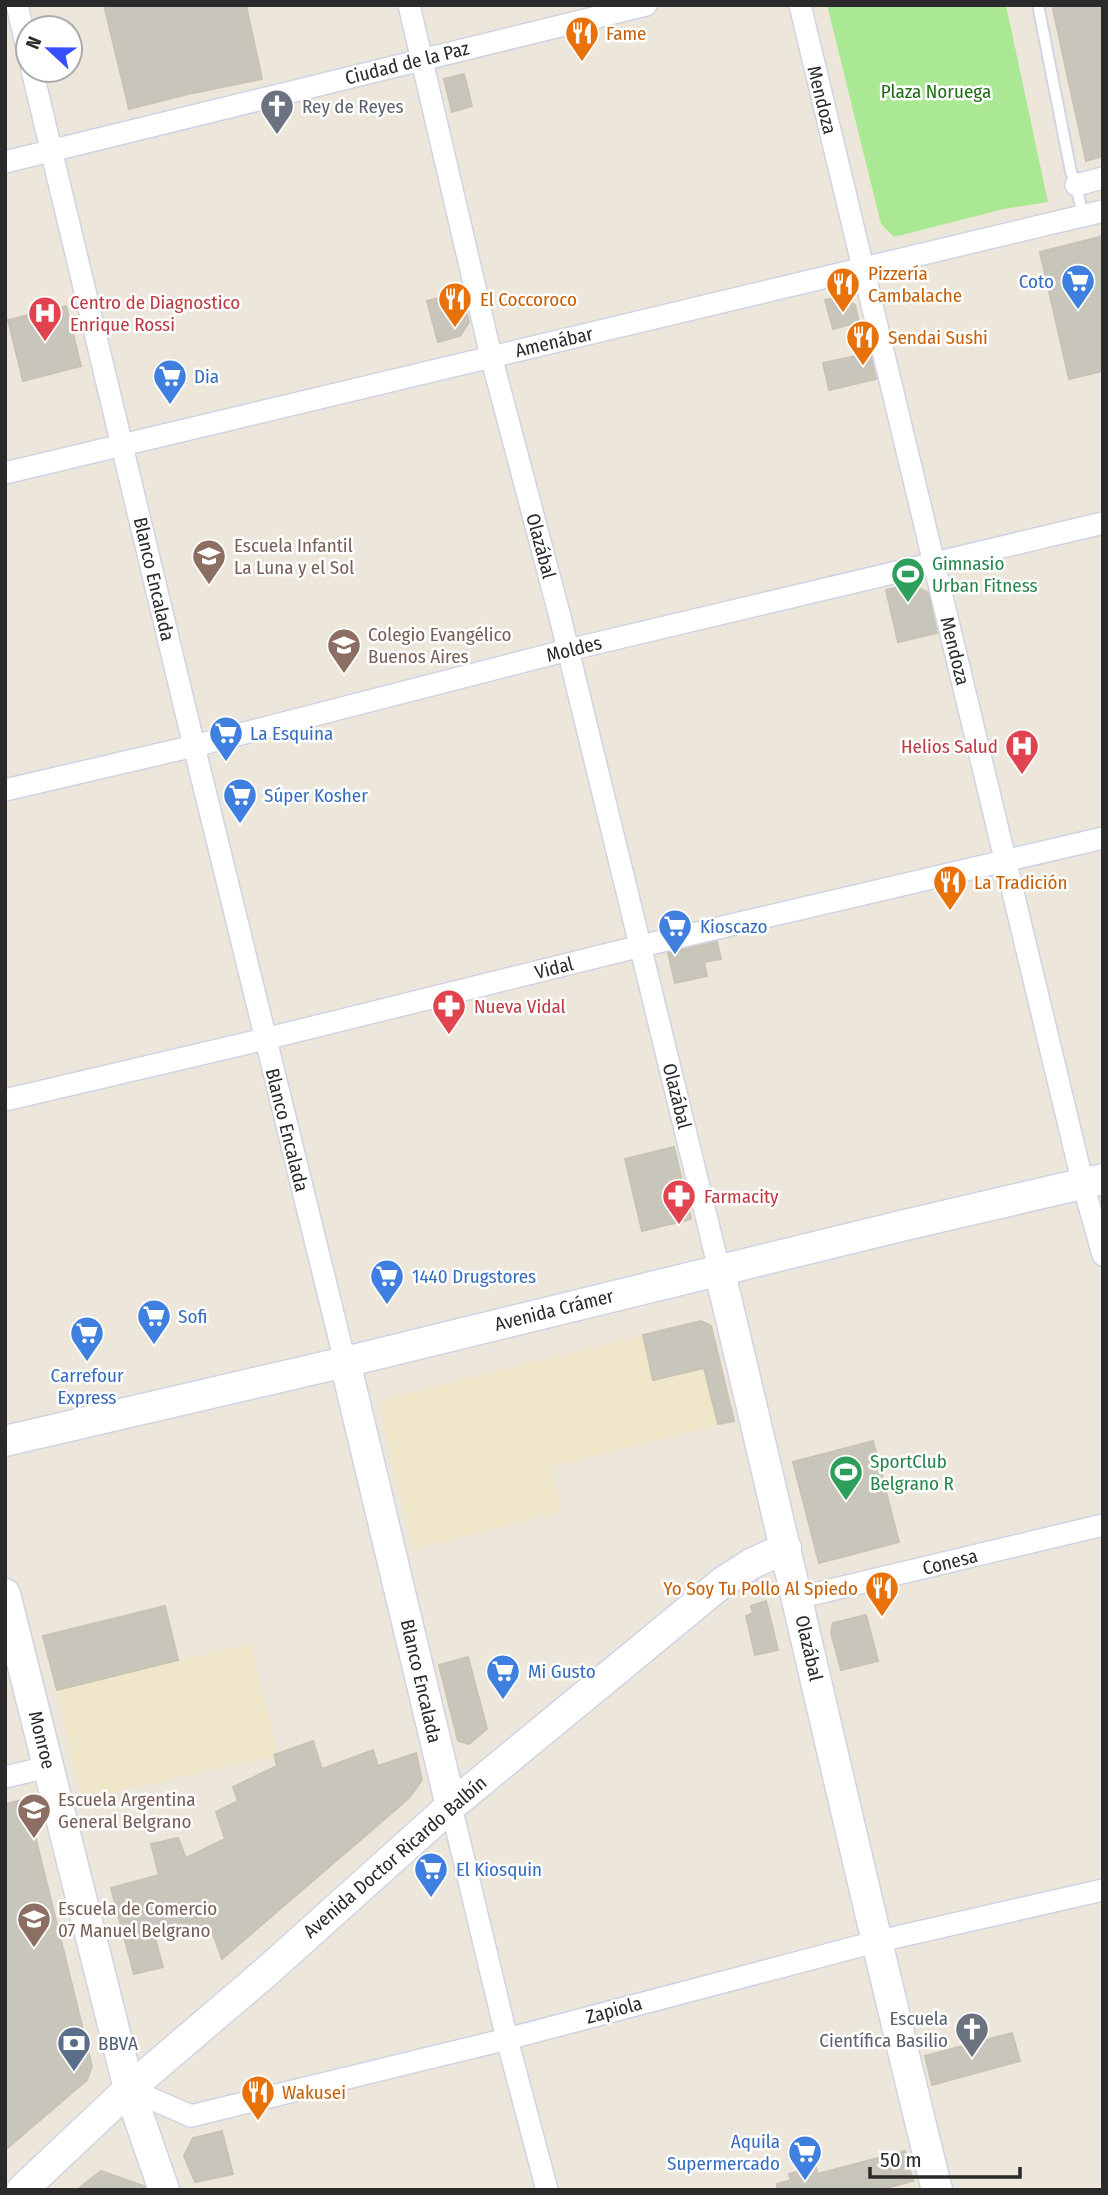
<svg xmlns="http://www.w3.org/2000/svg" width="1108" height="2195" font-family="'Fira Sans Condensed',sans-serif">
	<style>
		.education { fill: #f0e6c9 }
		.green { fill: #abe894 }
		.building { fill: #c8c5ba; stroke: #c9c3b5; stroke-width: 2 }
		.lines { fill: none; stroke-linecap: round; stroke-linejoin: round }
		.lane-casing { stroke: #d0d3e4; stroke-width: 14 }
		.street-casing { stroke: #d0d3e4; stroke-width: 24 }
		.secondary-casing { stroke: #d0d3e4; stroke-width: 33 }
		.lane { stroke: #fff; stroke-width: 10 }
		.street { stroke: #fff; stroke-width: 21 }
		.secondary { stroke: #fff; stroke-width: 30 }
		.labels { text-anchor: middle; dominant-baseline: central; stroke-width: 5; stroke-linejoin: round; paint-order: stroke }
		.food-label { font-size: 19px; fill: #c56008; stroke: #fff; text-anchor: start }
		.street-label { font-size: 19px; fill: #2a2a2a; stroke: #fff }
		.park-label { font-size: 19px; fill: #216d15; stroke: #fff }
		.worship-label { font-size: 19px; fill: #5b616d; stroke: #fff; text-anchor: start }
		.shop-label { font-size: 19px; fill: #366cbe; stroke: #fff; text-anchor: start }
		.health-label { font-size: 19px; fill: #be3a42; stroke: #fff; text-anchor: start }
		.education-label { font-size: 19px; fill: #785e54; stroke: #fff; text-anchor: start }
		.leisure-label { font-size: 19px; fill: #27864d; stroke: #fff; text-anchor: start }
		.service-label { font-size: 19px; fill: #4e5e75; stroke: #fff; text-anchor: start }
	</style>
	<rect width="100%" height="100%" fill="#ede7db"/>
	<path class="education" d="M 701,1321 L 711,1326 L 734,1421 L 551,1467 L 561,1511 L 413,1550 L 380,1408 L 385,1399 Z
		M 250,1643 L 278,1755 L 82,1800 L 57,1690 Z"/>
	<path class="green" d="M 827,5 L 1006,5 L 1048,202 L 1004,209 L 894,237 L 881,224 Z"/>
	<path class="building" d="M 104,5 L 246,5 L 262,79 L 188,94 L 129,109 Z
		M 1052,5 L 1103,5 L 1103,156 L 1086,161 Z
		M 464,74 L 472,106 L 452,112 L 444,79 Z
		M 1103,236 L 1103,371 L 1069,379 L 1040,252 Z
		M 461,292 L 469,322 L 460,336 L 438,342 L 427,301 Z
		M 840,296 L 855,305 L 859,322 L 833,329 L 825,300 Z
		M 66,306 L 81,366 L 23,381 L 8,320 Z
		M 870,353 L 876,379 L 829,390 L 823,363 Z
		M 912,584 L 928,593 L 937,633 L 898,642 L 886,590 Z
		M 717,942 L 721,959 L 704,962 L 707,976 L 675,983 L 668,953 Z
		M 674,1147 L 691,1219 L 642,1231 L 625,1159 Z
		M 701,1321 L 711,1326 L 734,1421 L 718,1424 L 704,1368 L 653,1380 L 643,1335 Z
		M 873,1441 L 899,1542 L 819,1563 L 793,1462 Z
		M 766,1601 L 778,1650 L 755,1655 L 746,1616 L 753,1613 L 751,1606 Z
		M 165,1606 L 178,1660 L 57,1690 L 43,1636 Z
		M 866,1615 L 878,1661 L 841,1670 L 831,1633 L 833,1623 Z
		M 468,1657 L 487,1729 L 469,1744 L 458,1741 L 439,1665 Z
		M 313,1741 L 322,1769 L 373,1750 L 378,1766 L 416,1753 L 422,1780 L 409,1798 L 222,1959 L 209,1923 L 155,1938 L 163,1967 L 134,1974 L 111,1888 L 159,1875 L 151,1844 L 178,1838 L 186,1858 L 225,1839 L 216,1812 L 238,1801 L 233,1787 L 277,1766 L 274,1755 Z
		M 26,1799 L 92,2066 L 87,2080 L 5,2150 L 5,1804 Z
		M 1012,2033 L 1020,2061 L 932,2085 L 925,2056 Z
		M 222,2131 L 233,2174 L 195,2182 L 184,2156 L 193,2138 Z
		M 905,2151 L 913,2181 L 878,2190 L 777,2190 L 777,2184 L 791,2180 L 789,2174 L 816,2167 L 817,2174 Z
		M 101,2171 L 144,2186 L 145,2190 L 77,2190 Z"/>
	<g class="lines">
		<g class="lane-casing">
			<path id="lane" d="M 1038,5 L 1071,172 L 1076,185 L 1083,216"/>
		</g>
		<g class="street-casing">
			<path id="street" d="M 17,5 L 28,52
				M 409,5 L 491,356 L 559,613 L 719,1269
				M 800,5 L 1083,1184 L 1103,1255
				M 32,70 L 194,746 L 345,1362
				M 5,162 L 646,5
				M 1076,185 L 1103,178
				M 5,473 L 1103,211
				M 5,790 L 194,746 L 568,650 L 1103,523
				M 5,1100 L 265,1039 L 641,946 L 1103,838
				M 797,1598 L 1103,1525
				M 5,1777 L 48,1767
				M 451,1806 L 507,2039 L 547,2190
				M 129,2089 L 191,2116 L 507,2039 L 875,1942 L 1103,1890"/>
		</g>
		<g class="secondary-casing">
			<path id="secondary" d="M 719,1269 C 793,1576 861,1884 937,2190
				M 345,1362 L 451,1806
				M 5,1441 L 345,1362 L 905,1225 L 1103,1179
				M 5,1594 L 129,2089 L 164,2190
				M 22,2190 L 129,2089 L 265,1973 L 451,1806 L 723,1582 L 751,1564 L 786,1548"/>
		</g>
		<use href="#lane" class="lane"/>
		<use href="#street" class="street"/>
		<use href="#secondary" class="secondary"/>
	</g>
	<defs>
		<g id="restaurant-pin" transform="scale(1.75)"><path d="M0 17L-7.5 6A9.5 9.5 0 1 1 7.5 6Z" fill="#e8710a" stroke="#fff"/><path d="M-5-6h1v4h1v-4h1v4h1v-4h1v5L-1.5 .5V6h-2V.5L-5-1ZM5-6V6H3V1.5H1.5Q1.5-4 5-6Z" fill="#fff"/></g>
		<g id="church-pin" transform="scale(1.75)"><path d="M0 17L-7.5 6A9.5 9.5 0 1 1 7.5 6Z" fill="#6b7280" stroke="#fff"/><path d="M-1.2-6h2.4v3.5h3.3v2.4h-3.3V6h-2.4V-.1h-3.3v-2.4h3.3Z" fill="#fff"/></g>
		<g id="supermarket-pin" transform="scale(1.75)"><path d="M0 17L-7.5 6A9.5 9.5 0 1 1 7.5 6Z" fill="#3f7fe0" stroke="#fff"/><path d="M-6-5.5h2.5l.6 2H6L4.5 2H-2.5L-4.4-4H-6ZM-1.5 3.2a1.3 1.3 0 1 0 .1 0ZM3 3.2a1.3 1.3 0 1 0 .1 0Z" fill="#fff"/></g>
		<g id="hospital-pin" transform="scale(1.75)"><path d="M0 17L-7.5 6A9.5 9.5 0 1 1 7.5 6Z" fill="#e0444e" stroke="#fff"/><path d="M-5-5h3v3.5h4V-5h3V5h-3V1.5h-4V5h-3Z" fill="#fff"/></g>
		<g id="school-pin" transform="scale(1.75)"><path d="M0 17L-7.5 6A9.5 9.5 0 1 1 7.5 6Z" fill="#8d6e63" stroke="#fff"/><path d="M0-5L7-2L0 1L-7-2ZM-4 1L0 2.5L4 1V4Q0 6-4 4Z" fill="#fff"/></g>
		<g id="stadium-pin" transform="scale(1.75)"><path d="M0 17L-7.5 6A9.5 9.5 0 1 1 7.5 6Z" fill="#2e9e5b" stroke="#fff"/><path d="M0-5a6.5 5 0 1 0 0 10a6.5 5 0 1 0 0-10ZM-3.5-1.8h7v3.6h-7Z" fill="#fff"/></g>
		<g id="pharmacy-pin" transform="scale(1.75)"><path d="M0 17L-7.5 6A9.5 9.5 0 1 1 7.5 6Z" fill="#e0444e" stroke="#fff"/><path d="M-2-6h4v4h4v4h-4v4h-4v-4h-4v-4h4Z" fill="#fff"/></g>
		<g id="bank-pin" transform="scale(1.75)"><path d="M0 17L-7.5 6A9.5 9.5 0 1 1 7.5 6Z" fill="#5c6f8a" stroke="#fff"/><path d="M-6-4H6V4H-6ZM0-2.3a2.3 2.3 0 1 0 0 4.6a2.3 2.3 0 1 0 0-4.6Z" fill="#fff"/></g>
	</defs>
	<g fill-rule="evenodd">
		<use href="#restaurant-pin" x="582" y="33"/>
		<use href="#church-pin" x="277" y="106"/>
		<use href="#supermarket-pin" x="1078" y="281"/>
		<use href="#restaurant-pin" x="843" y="284"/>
		<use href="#restaurant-pin" x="455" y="299"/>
		<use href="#hospital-pin" x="45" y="313"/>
		<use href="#restaurant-pin" x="863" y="337"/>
		<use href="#supermarket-pin" x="170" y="376"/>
		<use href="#school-pin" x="209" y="556"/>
		<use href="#stadium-pin" x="908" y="574"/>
		<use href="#school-pin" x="344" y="645"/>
		<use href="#supermarket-pin" x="226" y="733"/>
		<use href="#hospital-pin" x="1022" y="746"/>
		<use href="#supermarket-pin" x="240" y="795"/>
		<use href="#restaurant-pin" x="950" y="882"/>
		<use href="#supermarket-pin" x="675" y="926"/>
		<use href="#pharmacy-pin" x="449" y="1006"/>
		<use href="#pharmacy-pin" x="679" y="1196"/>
		<use href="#supermarket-pin" x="387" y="1276"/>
		<use href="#supermarket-pin" x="154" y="1316"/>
		<use href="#supermarket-pin" x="87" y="1333"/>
		<use href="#stadium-pin" x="846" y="1472"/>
		<use href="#restaurant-pin" x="882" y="1588"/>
		<use href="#supermarket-pin" x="503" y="1671"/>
		<use href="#school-pin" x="34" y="1810"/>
		<use href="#supermarket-pin" x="431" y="1869"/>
		<use href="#school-pin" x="34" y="1919"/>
		<use href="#church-pin" x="972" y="2029"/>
		<use href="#bank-pin" x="74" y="2043"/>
		<use href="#restaurant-pin" x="258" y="2092"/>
		<use href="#supermarket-pin" x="805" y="2152"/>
	</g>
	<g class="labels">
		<g class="food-label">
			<text x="606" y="33">Fame</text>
			<text x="868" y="273">Pizzería<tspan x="868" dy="22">Cambalache</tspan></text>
			<text x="480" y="299">El Coccoroco</text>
			<text x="888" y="337">Sendai Sushi</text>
			<text x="974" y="882">La Tradición</text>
			<text x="858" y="1588" text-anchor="end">Yo Soy Tu Pollo Al Spiedo</text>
			<text x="282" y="2092">Wakusei</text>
		</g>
		<g class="street-label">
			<text transform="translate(407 63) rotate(-14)">Ciudad de la Paz</text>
			<text transform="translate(822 100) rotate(76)">Mendoza</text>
			<text transform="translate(554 342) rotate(-13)">Amenábar</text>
			<text transform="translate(541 546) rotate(75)">Olazábal</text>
			<text transform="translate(154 579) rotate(77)">Blanco Encalada</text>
			<text transform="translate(574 649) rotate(-14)">Moldes</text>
			<text transform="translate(955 651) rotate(76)">Mendoza</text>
			<text transform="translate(554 968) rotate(-14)">Vidal</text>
			<text transform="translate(677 1096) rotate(76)">Olazábal</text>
			<text transform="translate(287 1130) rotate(76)">Blanco Encalada</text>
			<text transform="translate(554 1310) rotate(-14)">Avenida Crámer</text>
			<text transform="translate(950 1562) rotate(-14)">Conesa</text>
			<text transform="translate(809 1648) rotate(77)">Olazábal</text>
			<text transform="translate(421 1681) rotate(77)">Blanco Encalada</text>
			<text transform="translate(42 1740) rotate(76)">Monroe</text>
			<text transform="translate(395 1857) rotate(-41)">Avenida Doctor Ricardo Balbín</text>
			<text transform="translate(614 2010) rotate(-15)">Zapiola</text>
		</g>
		<g class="park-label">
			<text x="936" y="91">Plaza Noruega</text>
		</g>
		<g class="worship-label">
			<text x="302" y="106">Rey de Reyes</text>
			<text x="948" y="2018" text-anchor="end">Escuela<tspan x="948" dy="22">Científica Basilio</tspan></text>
		</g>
		<g class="shop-label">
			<text x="1054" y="281" text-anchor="end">Coto</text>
			<text x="194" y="376">Dia</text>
			<text x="250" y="733">La Esquina</text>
			<text x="264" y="795">Súper Kosher</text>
			<text x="700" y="926">Kioscazo</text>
			<text x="412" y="1276">1440 Drugstores</text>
			<text x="178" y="1316">Sofi</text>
			<text x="87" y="1375" text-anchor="middle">Carrefour<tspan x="87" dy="22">Express</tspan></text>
			<text x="528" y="1671">Mi Gusto</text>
			<text x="456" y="1869">El Kiosquin</text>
			<text x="780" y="2141" text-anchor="end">Aquila<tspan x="780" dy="22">Supermercado</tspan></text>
		</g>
		<g class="health-label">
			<text x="70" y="302">Centro de Diagnostico<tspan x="70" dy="22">Enrique Rossi</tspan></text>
			<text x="998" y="746" text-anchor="end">Helios Salud</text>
			<text x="474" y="1006">Nueva Vidal</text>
			<text x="704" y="1196">Farmacity</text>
		</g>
		<g class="education-label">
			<text x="234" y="545">Escuela Infantil<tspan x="234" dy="22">La Luna y el Sol</tspan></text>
			<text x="368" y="634">Colegio Evangélico<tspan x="368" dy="22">Buenos Aires</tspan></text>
			<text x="58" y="1799">Escuela Argentina<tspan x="58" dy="22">General Belgrano</tspan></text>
			<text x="58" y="1908">Escuela de Comercio<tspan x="58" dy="22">07 Manuel Belgrano</tspan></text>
		</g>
		<g class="leisure-label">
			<text x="932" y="563">Gimnasio<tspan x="932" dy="22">Urban Fitness</tspan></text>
			<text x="870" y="1461">SportClub<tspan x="870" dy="22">Belgrano R</tspan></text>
		</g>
		<g class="service-label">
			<text x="98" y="2043">BBVA</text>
		</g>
	</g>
	<rect width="1108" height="2195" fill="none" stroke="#2a2a2a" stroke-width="14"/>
	<g transform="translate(49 49) rotate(292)"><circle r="33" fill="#ffffff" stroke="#aaaaaa" stroke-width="2"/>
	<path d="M0-5L12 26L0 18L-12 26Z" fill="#374fff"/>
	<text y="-10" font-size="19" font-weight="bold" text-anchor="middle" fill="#2a2a2a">N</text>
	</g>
	<path d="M870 2167v10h150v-10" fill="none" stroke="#2a2a2a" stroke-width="3.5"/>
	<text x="880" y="2167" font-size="21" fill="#2a2a2a" stroke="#ffffff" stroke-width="5" paint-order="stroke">50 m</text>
</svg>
